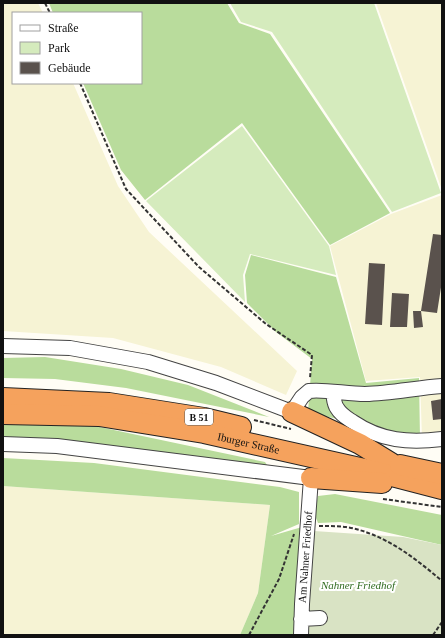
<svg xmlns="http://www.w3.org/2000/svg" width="445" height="638" font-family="Georgia,serif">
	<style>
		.farmland { fill: #f6f3d4 }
		.green { fill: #d5ebbd }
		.forest { fill: #b9dc9c }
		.cemetery { fill: #d9e3c4 }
		.building { fill: #5a524d }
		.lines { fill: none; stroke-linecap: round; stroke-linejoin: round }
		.minor-casing { stroke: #444; stroke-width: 16 }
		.highway-casing { stroke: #222; stroke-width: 22 }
		.path { stroke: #333; stroke-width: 2; stroke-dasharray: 4 2; stroke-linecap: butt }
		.minor { stroke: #fff; stroke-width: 14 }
		.highway { stroke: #f5a25d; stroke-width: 20 }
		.labels { text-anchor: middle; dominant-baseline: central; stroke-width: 4; stroke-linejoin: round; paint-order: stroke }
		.shield { fill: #fff; stroke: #585858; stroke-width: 1 }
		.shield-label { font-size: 10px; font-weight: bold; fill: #111 }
		.street-label { font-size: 11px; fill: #111; stroke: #fff }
		.park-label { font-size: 11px; font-style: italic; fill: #2f6b1f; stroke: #fff }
	</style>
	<rect width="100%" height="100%" fill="#fffdf5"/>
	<path class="farmland" d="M 3,3 L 38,3 L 43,13 L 13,13 L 13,83 L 73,83 L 118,186 L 149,232 L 297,371 L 286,395 L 221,367 L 113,338 L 3,331 Z
		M 376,3 L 442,3 L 442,190 Z
		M 442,195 L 442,436 L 422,439 L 420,377 L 366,381 L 330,246 L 391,214 Z
		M 3,486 L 270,505 L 258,593 L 240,635 L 3,635 Z"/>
	<path class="green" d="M 230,3 L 374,3 L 441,193 L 392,212 L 272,32 L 241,22 Z
		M 242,126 L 329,246 L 336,275 L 250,254 L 243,275 L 245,302 L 146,201 Z"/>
	<path class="forest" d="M 49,3 L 227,3 L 239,23 L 270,34 L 390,213 L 330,245 L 242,123 L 145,200 L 121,170 L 83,83 L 141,83 L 141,13 L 53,13 Z
		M 251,255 L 336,277 L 366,383 L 419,378 L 420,439 L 308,412 L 312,359 L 276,332 L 247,303 L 245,275 Z
		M 45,357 L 121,369 L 188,385 L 269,417 L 126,388 L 55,379 L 3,378 L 3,358 Z
		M 3,421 L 90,425 L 265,462 L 269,468 L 3,439 Z
		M 3,458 L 94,463 L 280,487 L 299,492 L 299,524 L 271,536 L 309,525 L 303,635 L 240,635 L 258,593 L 270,505 L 3,486 Z
		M 335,494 L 442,515 L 442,545 L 341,522 L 318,523 L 314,513 L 318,496 Z"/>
	<path class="cemetery" d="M 314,531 L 403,537 L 442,545 L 442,635 L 301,635 Z"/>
	<path class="building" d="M 433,234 L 442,235 L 442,281 L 437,313 L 421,311 Z
		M 369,263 L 385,264 L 382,325 L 365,324 Z
		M 392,293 L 409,294 L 407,327 L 390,327 Z
		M 413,311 L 421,311 L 423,327 L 414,328 Z
		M 442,399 L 442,419 L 433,420 L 431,401 Z"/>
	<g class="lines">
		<g class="minor-casing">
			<path id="minor" d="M 3,346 L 70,348 L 148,362 L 216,383 L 292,412 L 302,397 L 309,391 C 324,389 347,394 365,394 C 391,393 416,388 442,386
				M 333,393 C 334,398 334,404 337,408 C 341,415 347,418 353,422 C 381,441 409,443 442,439
				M 3,444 L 57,446 L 311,478 L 302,604 L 301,635
				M 301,619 L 320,618"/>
		</g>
		<g class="highway-casing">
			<g id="highway">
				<path d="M 3,398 L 109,403 L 204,418 L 241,427"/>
				<path d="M 292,412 L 360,444 L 391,463"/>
				<path id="s1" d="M 3,414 L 99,416 L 204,433 L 369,470 L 442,489"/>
				<path d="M 400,465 L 442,474"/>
				<path d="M 311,478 L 382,483"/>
			</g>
		</g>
		<path class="path" d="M 45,3 L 50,13
			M 80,83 L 126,189 L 199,267 L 266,324 L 312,355 L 310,378
			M 254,420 L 291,429
			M 383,499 L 442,507
			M 319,526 C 328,526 337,526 346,527 C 383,533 414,557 442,581
			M 249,635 L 279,579 L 294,534
			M 433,635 L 442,622"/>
		<use href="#minor" class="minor"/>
		<use href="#highway" class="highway"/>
	</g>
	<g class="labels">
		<rect class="shield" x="185" y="409" width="28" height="16" rx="3"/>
		<g class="shield-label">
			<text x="199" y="417">B 51</text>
		</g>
		<g class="street-label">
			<text stroke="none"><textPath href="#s1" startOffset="248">Iburger Straße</textPath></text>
			<text transform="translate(305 557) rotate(-86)">Am Nahner Friedhof</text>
		</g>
		<g class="park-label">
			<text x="358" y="585">Nahner Friedhof</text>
		</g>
	</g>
	<rect width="445" height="638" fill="none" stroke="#111111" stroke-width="8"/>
	<rect x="12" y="12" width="130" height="72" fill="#ffffff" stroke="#a0a0a0"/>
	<rect x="20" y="25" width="20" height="6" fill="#ffffff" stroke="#a0a0a0"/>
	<text x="48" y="32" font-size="12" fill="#111111">Straße</text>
	<rect x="20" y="42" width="20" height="12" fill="#d5ebbd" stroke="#a0a0a0"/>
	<text x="48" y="52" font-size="12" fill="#111111">Park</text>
	<rect x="20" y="62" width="20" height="12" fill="#5a524d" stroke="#a0a0a0"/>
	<text x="48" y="72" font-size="12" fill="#111111">Gebäude</text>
</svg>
